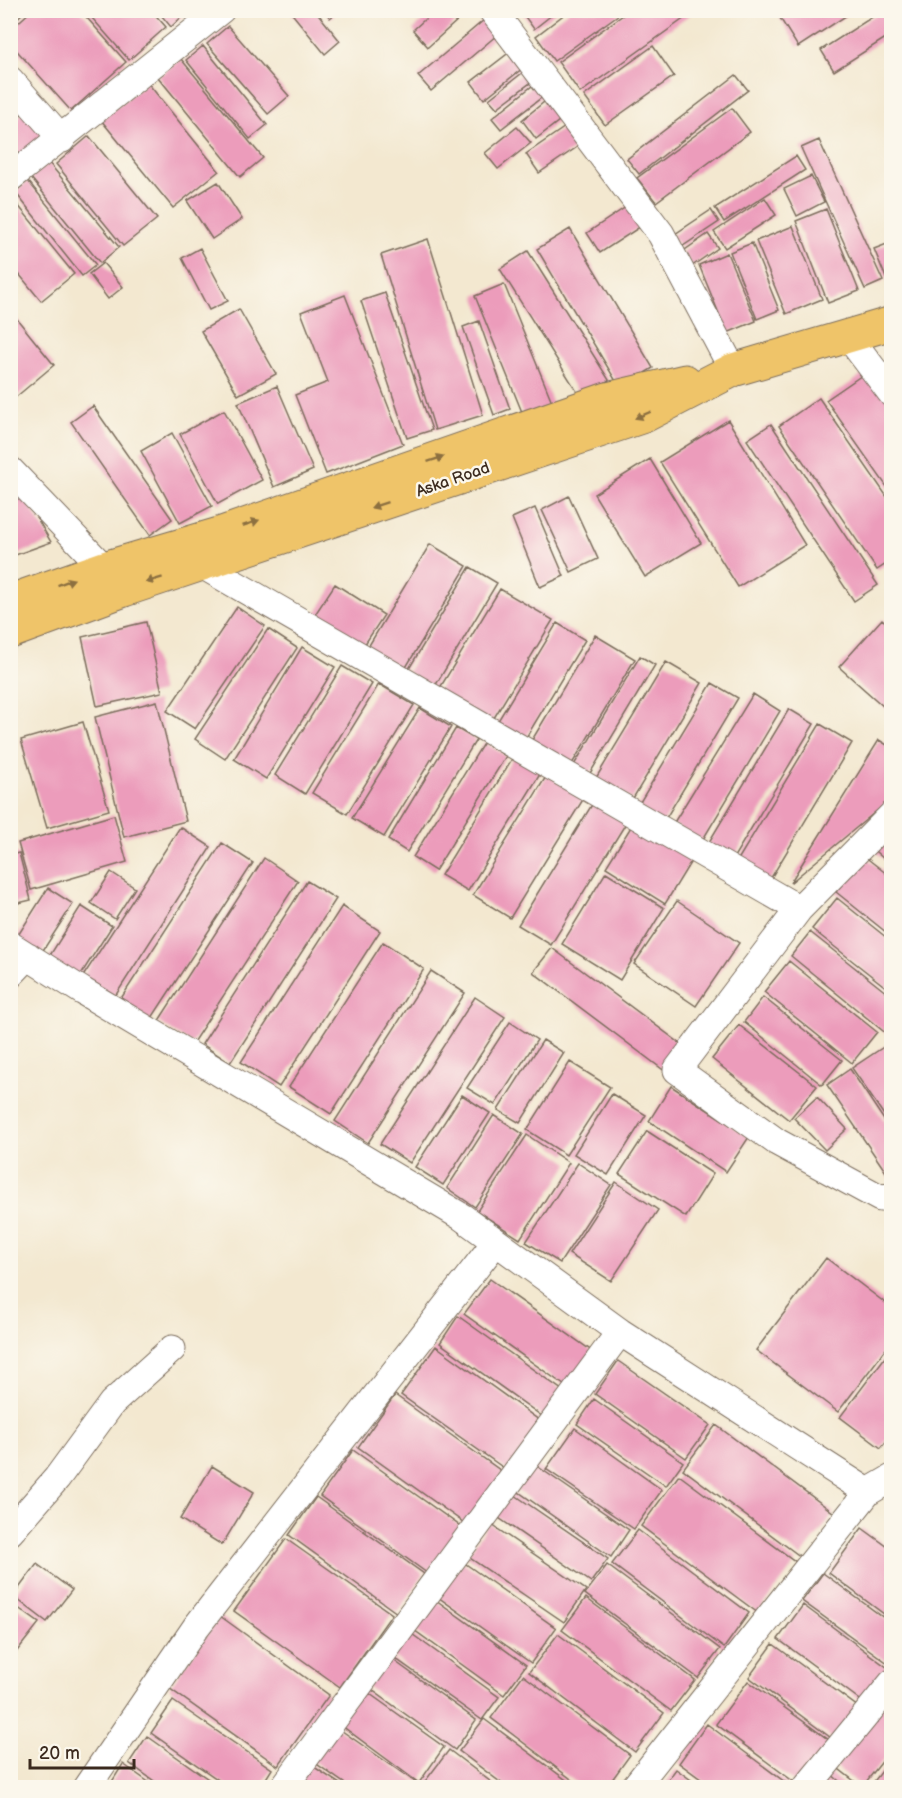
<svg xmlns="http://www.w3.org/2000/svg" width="902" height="1798" font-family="'Balsamiq Sans',sans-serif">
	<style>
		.building { fill: #ec9cbb }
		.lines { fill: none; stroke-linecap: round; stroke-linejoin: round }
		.minor-casing { stroke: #7b6c5c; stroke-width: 29 }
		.trunk-casing { stroke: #7b6c5c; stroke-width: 35 }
		.minor { stroke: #fff; stroke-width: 27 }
		.trunk { stroke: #efc469; stroke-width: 33 }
		.oneway { fill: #8c6f40 }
		.labels { text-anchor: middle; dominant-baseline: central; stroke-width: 5; stroke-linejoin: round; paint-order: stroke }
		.street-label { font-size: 16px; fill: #3b2a1e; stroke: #fbf7ec }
	</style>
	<rect width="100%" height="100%" fill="#fbf7ec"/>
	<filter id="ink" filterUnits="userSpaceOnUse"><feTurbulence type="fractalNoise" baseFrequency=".0167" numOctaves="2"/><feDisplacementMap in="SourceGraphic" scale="12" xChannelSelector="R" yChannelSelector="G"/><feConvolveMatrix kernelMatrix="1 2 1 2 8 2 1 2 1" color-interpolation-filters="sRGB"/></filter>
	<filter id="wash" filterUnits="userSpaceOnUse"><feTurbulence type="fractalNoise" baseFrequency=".008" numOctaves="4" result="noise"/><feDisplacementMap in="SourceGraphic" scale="24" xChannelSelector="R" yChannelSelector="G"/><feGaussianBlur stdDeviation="1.35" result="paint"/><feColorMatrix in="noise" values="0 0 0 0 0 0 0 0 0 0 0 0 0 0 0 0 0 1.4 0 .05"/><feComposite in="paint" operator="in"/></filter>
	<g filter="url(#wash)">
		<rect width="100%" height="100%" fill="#f3e8d0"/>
		<g id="blocks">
			<path class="building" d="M 10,10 L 26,10 L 10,25 Z
				M 32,10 L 80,10 L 126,62 L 71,111 L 10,43 L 10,30 Z
				M 85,10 L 151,10 L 166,27 L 129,60 Z
				M 157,10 L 189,10 L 171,27 Z
				M 289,10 L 315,10 L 340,41 L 325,54 Z
				M 324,10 L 340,10 L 330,18 Z
				M 435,10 L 469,10 L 428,47 L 413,30 Z
				M 520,10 L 558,10 L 534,29 Z
				M 570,10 L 622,12 L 554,61 L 536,36 Z
				M 630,10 L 696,10 L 580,93 L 558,62 Z
				M 775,10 L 855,10 L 798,47 Z
				M 883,10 L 888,10 L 892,17 L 892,34 L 834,71 L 821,50 Z
				M 484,20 L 497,35 L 431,91 L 418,76 Z
				M 228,26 L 289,96 L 268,114 L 207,44 Z
				M 203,46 L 267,125 L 250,139 L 186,60 Z
				M 653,46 L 674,76 L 605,125 L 584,96 Z
				M 515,48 L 528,64 L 484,99 L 471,82 Z
				M 181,59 L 263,158 L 240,177 L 158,77 Z
				M 526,70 L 534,80 L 497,108 L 489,99 Z
				M 736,75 L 748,90 L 639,174 L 627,159 Z
				M 147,82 L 219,171 L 173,208 L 101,120 Z
				M 537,82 L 546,94 L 501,129 L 492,118 Z
				M 549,98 L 564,117 L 536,139 L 522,120 Z
				M 10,104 L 17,112 L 10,118 Z
				M 732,108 L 750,132 L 656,202 L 637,178 Z
				M 25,111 L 49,141 L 10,173 L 10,123 Z
				M 571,123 L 583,143 L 539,173 L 526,154 Z
				M 517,127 L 531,143 L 498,169 L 485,153 Z
				M 89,136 L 157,219 L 123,246 L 56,164 Z
				M 819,140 L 883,281 L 865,289 L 801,148 Z
				M 796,156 L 805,170 L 724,222 L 715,208 Z
				M 49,163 L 119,247 L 100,263 L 31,178 Z
				M 811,176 L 824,202 L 797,216 L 784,189 Z
				M 28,181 L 96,265 L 82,276 L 15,192 Z
				M 218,182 L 242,219 L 212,239 L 187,201 Z
				M 765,198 L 776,215 L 725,248 L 714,232 Z
				M 632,203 L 646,223 L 600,253 L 587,233 Z
				M 17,204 L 74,274 L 41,301 L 10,263 L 10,209 Z
				M 826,209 L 859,291 L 828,303 L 796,221 Z
				M 711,210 L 719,222 L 680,248 L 672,236 Z
				M 793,226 L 822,299 L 786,314 L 756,241 Z
				M 570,229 L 653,368 L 620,388 L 537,249 Z
				M 708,234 L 718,248 L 692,266 L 682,252 Z
				M 428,239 L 483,415 L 435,430 L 381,255 Z
				M 892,242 L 892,283 L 889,285 L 874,249 Z
				M 752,243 L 779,310 L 757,319 L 730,252 Z
				M 200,248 L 228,301 L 209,310 L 182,258 Z
				M 528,251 L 609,380 L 581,398 L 500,269 Z
				M 727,253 L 756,321 L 727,333 L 699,265 Z
				M 103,263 L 123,287 L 108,299 L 89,274 Z
				M 504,284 L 553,404 L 524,417 L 475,296 Z
				M 385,293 L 432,430 L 407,438 L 361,301 Z
				M 345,295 L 403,444 L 326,474 L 295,395 L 328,382 L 301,312 Z
				M 10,300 L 17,309 L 10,313 Z
				M 239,309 L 276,374 L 238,395 L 201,331 Z
				M 17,319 L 54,365 L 10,402 L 10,324 Z
				M 479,321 L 510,409 L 494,415 L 463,327 Z
				M 871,369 L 892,398 L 892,494 L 826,400 Z
				M 277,386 L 313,470 L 274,487 L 238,403 Z
				M 819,398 L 892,504 L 892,560 L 877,570 L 779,426 Z
				M 93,406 L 172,519 L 150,535 L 71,422 Z
				M 224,410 L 262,480 L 218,504 L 180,434 Z
				M 728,420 L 805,545 L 738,587 L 660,462 Z
				M 771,424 L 878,585 L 854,601 L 747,440 Z
				M 172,433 L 212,506 L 180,523 L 141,451 Z
				M 650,459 L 701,543 L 645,577 L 594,494 Z
				M 10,483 L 24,496 L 51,542 L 10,557 Z
				M 569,496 L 598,559 L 571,572 L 542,510 Z
				M 535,508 L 564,576 L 540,587 L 512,518 Z
				M 430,544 L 467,566 L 402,674 L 365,652 Z
				M 470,567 L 497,583 L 434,688 L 407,672 Z
				M 335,584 L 384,615 L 361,650 L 312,619 Z
				M 500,589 L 553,620 L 491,723 L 438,691 Z
				M 237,607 L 265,626 L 195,729 L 167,711 Z
				M 882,619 L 892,628 L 892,714 L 839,667 Z
				M 146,622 L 162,692 L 97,706 L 82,637 Z
				M 557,623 L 585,640 L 524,741 L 496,724 Z
				M 268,629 L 297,648 L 225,759 L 195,739 Z
				M 595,635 L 635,659 L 569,769 L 529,745 Z
				M 302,647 L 335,667 L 266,779 L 234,759 Z
				M 640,656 L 655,665 L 586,780 L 571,770 Z
				M 666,662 L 702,683 L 632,800 L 596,778 Z
				M 342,666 L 372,684 L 305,794 L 275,775 Z
				M 712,683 L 738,698 L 663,823 L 637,807 Z
				M 379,684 L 414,705 L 347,814 L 312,793 Z
				M 753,694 L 780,711 L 702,841 L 673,824 Z
				M 157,701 L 186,821 L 124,837 L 95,717 Z
				M 420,708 L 451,727 L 384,837 L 352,818 Z
				M 789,709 L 814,724 L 731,862 L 706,847 Z
				M 83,722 L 109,810 L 47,828 L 21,740 Z
				M 820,724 L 852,743 L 768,883 L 736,863 Z
				M 456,728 L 476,740 L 407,852 L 388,840 Z
				M 879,740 L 892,748 L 892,798 L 790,883 Z
				M 484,742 L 506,756 L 435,871 L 413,857 Z
				M 515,754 L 542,771 L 468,891 L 441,875 Z
				M 547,775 L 584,798 L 510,918 L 473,895 Z
				M 593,803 L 626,823 L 551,945 L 518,925 Z
				M 114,815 L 127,862 L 31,890 L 18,843 Z
				M 892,818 L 892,866 L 868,845 Z
				M 634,822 L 693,858 L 665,904 L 606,867 Z
				M 180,827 L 211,847 L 112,1001 L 80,981 Z
				M 222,843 L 253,863 L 148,1024 L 118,1003 Z
				M 19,853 L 31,900 L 10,905 L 10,855 Z
				M 864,856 L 892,878 L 892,937 L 836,892 Z
				M 264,858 L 298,881 L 192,1044 L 158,1022 Z
				M 111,872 L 135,888 L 115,919 L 91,903 Z
				M 606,872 L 664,908 L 620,980 L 562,944 Z
				M 307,881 L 336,899 L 230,1063 L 202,1044 Z
				M 48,888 L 73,904 L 40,955 L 15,940 Z
				M 837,898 L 892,942 L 892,992 L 812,929 Z
				M 677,901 L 739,943 L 696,1006 L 634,964 Z
				M 81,906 L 112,926 L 78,979 L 47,960 Z
				M 342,906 L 380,931 L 279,1087 L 241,1062 Z
				M 810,932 L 892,997 L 892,1031 L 888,1035 L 791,956 Z
				M 383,942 L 424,969 L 331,1114 L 289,1087 Z
				M 552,948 L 689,1050 L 670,1075 L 533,972 Z
				M 789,961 L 877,1032 L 852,1063 L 764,992 Z
				M 431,971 L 465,993 L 368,1143 L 335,1121 Z
				M 475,997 L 505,1017 L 410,1163 L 380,1144 Z
				M 763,997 L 842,1060 L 822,1085 L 744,1022 Z
				M 510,1022 L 537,1040 L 495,1105 L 467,1088 Z
				M 739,1025 L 817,1086 L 789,1120 L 712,1059 Z
				M 543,1040 L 564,1053 L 520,1123 L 498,1110 Z
				M 885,1046 L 892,1056 L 892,1127 L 852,1068 Z
				M 570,1062 L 610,1087 L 566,1155 L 527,1130 Z
				M 850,1069 L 892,1132 L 892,1181 L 827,1085 Z
				M 671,1086 L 749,1137 L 726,1172 L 649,1121 Z
				M 612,1094 L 646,1115 L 608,1175 L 574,1154 Z
				M 462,1095 L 490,1113 L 443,1185 L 415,1167 Z
				M 817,1097 L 847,1129 L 825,1150 L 794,1118 Z
				M 494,1115 L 523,1134 L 475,1207 L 447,1188 Z
				M 647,1131 L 713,1174 L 686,1217 L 619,1174 Z
				M 527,1135 L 569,1163 L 520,1239 L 477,1211 Z
				M 578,1163 L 611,1185 L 560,1263 L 526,1242 Z
				M 616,1182 L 658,1210 L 611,1281 L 569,1254 Z
				M 826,1258 L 892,1308 L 892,1341 L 838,1412 L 756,1350 Z
				M 490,1279 L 596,1354 L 571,1390 L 464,1314 Z
				M 458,1316 L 566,1393 L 546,1419 L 440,1343 Z
				M 436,1346 L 543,1423 L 508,1471 L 401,1395 Z
				M 892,1348 L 892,1434 L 881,1448 L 840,1417 Z
				M 618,1361 L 710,1425 L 686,1458 L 595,1394 Z
				M 395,1395 L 504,1473 L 467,1525 L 358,1447 Z
				M 594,1399 L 683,1462 L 666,1486 L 577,1424 Z
				M 716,1425 L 834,1513 L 801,1557 L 683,1469 Z
				M 575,1428 L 662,1490 L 634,1529 L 546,1469 Z
				M 353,1450 L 460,1526 L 427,1573 L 320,1496 Z
				M 534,1464 L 629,1530 L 611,1557 L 516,1490 Z
				M 212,1466 L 254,1492 L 222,1545 L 180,1519 Z
				M 679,1475 L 796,1562 L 758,1613 L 641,1526 Z
				M 512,1493 L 608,1559 L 591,1582 L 496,1516 Z
				M 316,1497 L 424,1574 L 397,1613 L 289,1535 Z
				M 489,1523 L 586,1590 L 564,1622 L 467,1556 Z
				M 862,1528 L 892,1550 L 892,1620 L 829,1573 Z
				M 638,1530 L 749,1613 L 724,1648 L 612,1564 Z
				M 286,1539 L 392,1614 L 340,1687 L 234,1611 Z
				M 463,1562 L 556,1628 L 531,1663 L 438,1597 Z
				M 37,1564 L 72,1590 L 47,1622 L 13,1596 Z
				M 607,1565 L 720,1649 L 698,1678 L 585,1594 Z
				M 823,1573 L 892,1624 L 892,1666 L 802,1601 Z
				M 586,1598 L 695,1680 L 671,1711 L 562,1630 Z
				M 436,1600 L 526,1665 L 504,1695 L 414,1630 Z
				M 10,1602 L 39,1623 L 10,1660 Z
				M 803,1605 L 892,1671 L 867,1705 L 778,1639 Z
				M 220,1616 L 329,1695 L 278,1766 L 169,1688 Z
				M 409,1632 L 499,1697 L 482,1720 L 392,1656 Z
				M 558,1634 L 664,1713 L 635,1752 L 529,1672 Z
				M 773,1644 L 862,1710 L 838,1743 L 749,1677 Z
				M 389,1657 L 476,1720 L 455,1750 L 368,1687 Z
				M 523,1675 L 630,1755 L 606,1788 L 583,1788 L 491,1718 Z
				M 748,1681 L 833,1743 L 801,1787 L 716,1724 Z
				M 363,1689 L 444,1747 L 419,1783 L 338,1723 Z
				M 892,1692 L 892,1749 L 862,1787 L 835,1766 Z
				M 173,1701 L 272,1769 L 260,1788 L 230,1788 L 151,1733 Z
				M 484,1719 L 577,1788 L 508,1788 L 459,1751 Z
				M 707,1724 L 793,1788 L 713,1788 L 679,1763 Z
				M 335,1726 L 415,1782 L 411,1788 L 351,1788 L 311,1760 Z
				M 147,1736 L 221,1788 L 164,1788 L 129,1763 Z
				M 449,1750 L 499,1788 L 420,1788 Z
				M 892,1758 L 892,1788 L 869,1788 Z
				M 305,1761 L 346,1788 L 288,1788 Z
				M 123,1764 L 157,1788 L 108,1788 Z
				M 676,1769 L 702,1788 L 662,1788 Z
				M 830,1773 L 847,1788 L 818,1788 Z"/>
		</g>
	</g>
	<g filter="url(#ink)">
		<use href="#blocks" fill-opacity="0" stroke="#7b6c5c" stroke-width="1.5"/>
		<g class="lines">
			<g class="minor-casing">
				<path id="minor" d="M 492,10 L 661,234 L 733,370
					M 10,80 L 62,139
					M 10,178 L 221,10
					M 848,336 L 892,394
					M 10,470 L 104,568
					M 202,565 L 799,909
					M 892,815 L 799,909 L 677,1070 L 777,1142 L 880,1198 L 892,1197
					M 10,945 L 84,992 L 462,1217 L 620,1332 L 868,1492
					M 10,975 L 28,956
					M 10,1532 L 57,1478 L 112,1403 L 172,1349
					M 86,1788 L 196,1627 L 495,1243
					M 283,1788 L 620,1332
					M 634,1788 L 868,1492 L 892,1478
					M 806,1788 L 892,1683"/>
			</g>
			<g class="trunk-casing">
				<path id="trunk" d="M 10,601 L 104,568 L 219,534 L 607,399 L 685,381
					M 10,632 L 124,590 L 644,416 L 733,370 L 892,323"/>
			</g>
			<use href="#minor" class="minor"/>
			<use href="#trunk" class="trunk"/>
		</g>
		<defs><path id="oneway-solid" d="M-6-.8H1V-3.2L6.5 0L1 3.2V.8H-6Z" transform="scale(1.5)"/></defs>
		<g class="oneway">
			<use href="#oneway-solid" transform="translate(643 415) rotate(157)"/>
			<use href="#oneway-solid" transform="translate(436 459) rotate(-19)"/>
			<use href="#oneway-solid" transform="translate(379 505) rotate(161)"/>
			<use href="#oneway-solid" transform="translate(251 523) rotate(-19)"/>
			<use href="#oneway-solid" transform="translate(154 580) rotate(163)"/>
			<use href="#oneway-solid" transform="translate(66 582) rotate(-20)"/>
		</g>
	</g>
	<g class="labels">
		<g class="street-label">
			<text transform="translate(453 480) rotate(-19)">Aska Road</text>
		</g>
	</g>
	<rect width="902" height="1798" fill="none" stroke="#fbf7ec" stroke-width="36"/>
	<path d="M30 1759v9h104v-9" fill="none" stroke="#3b2a1e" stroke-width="3"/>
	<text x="39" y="1759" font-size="18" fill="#3b2a1e" stroke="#fbf7ec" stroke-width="4.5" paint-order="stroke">20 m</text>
</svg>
